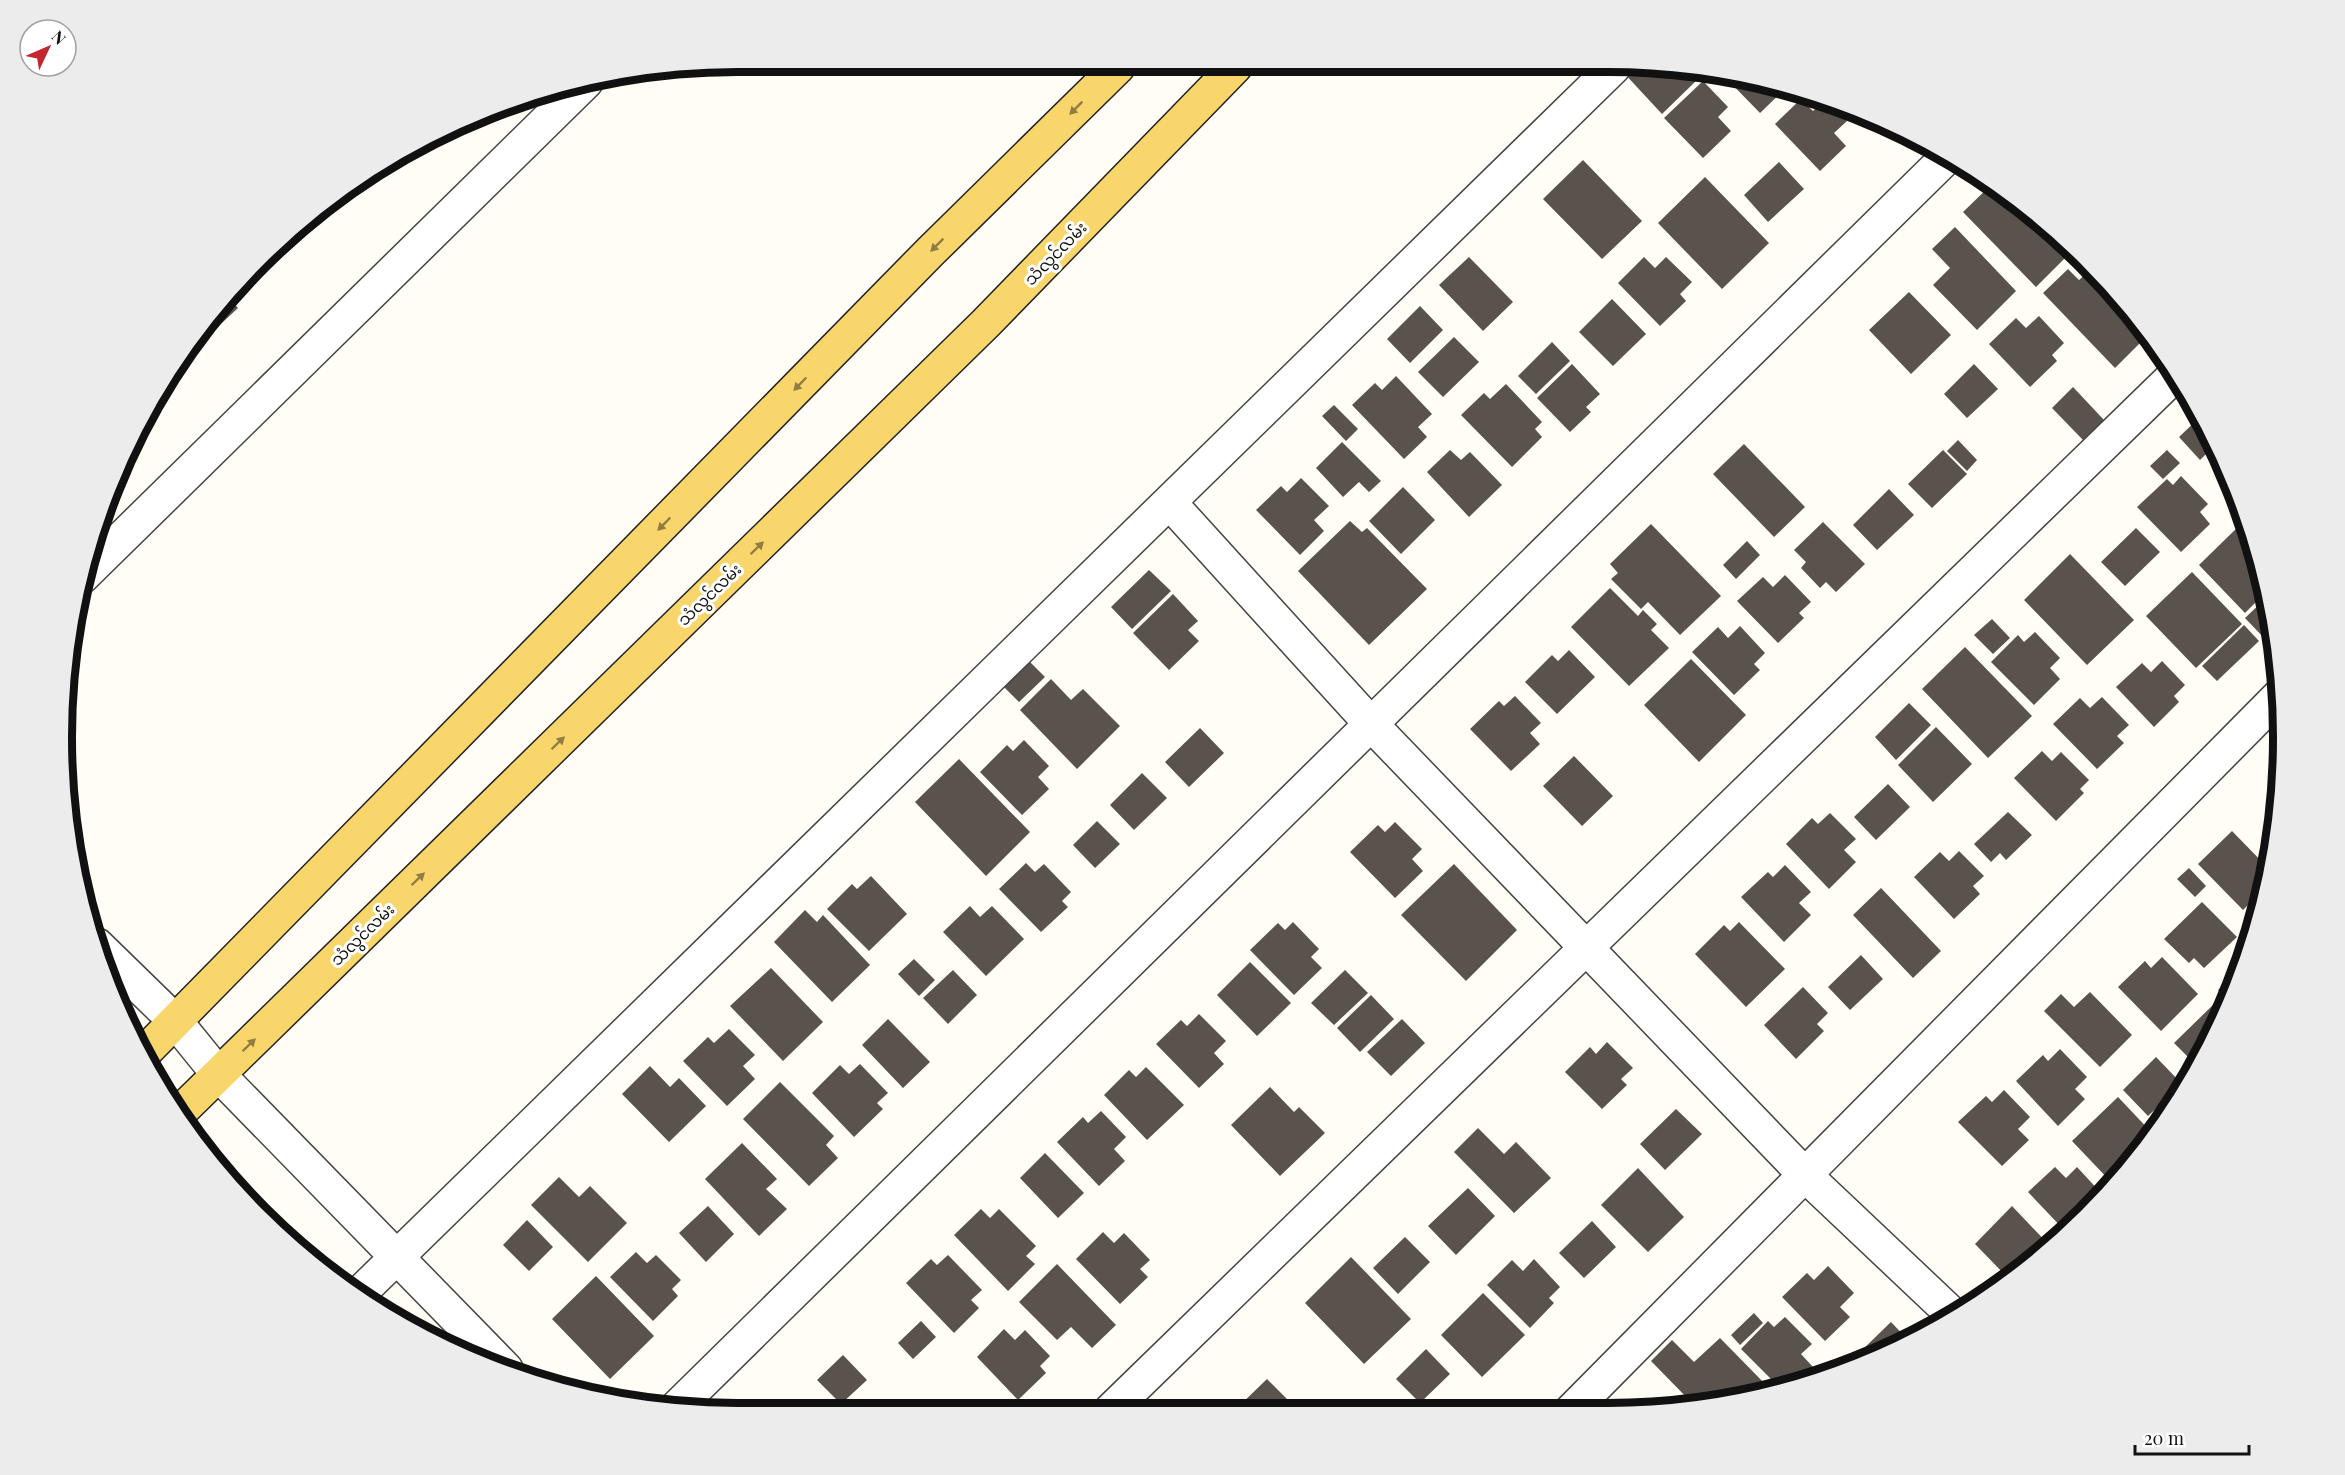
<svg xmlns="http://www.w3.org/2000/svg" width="2345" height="1475" font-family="'Playfair Display','Noto Sans Myanmar',serif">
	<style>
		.building { fill: #5a524d }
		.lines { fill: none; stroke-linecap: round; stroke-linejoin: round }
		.minor-casing { stroke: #444; stroke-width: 36 }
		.major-casing { stroke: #222; stroke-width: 36 }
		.minor { stroke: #fff; stroke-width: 33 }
		.major { stroke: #f9d66b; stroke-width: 33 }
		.oneway { fill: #917d42 }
		.labels { text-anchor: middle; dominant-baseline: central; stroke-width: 6; stroke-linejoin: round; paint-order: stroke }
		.street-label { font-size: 16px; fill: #111; stroke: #fff }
		.rim { fill: none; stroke: #111; stroke-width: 8 }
	</style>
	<rect width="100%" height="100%" fill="#fffdf5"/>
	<path class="building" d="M 1629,67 L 1685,67 L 1697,80 L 1662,114 L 1623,72 Z
		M 1722,74 L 1759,84 L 1783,91 L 1760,113 Z
		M 1703,81 L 1728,107 L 1718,117 L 1731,131 L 1703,158 L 1664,118 Z
		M 1801,99 L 1813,111 L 1823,101 L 1830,103 L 1847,121 L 1834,133 L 1846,146 L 1820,171 L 1775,124 Z
		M 1842,106 L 1867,113 L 1871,116 L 1861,126 Z
		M 1583,160 L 1642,221 L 1602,259 L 1543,199 Z
		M 1779,162 L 1804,189 L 1768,222 L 1744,195 Z
		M 1705,177 L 1769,243 L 1722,289 L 1658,223 Z
		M 1991,185 L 2013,198 L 2068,255 L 2036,287 L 1963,212 Z
		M 1955,227 L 2016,291 L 1977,330 L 1933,285 L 1950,268 L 1932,249 Z
		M 1469,257 L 1513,302 L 1483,331 L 1439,285 Z
		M 1644,257 L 1655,268 L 1666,257 L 1692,282 L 1680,294 L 1686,301 L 1660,326 L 1618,283 Z
		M 2068,269 L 2079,280 L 2090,270 L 2128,309 L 2147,336 L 2115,368 L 2043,293 Z
		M 1909,292 L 1951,335 L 1911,374 L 1869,330 Z
		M 227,296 L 238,308 L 210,334 L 202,326 Z
		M 1612,299 L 1646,334 L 1613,366 L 1579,332 Z
		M 1420,306 L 1443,330 L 1410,363 L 1387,339 Z
		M 2039,316 L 2064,343 L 2052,355 L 2057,361 L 2030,387 L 1989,344 L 2016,318 L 2026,328 Z
		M 1454,337 L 1479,362 L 1443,397 L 1418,372 Z
		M 1552,342 L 1570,361 L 1536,394 L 1518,376 Z
		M 1572,364 L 1600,394 L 1586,407 L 1591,412 L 1570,432 L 1537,398 Z
		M 1974,364 L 1998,389 L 1967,418 L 1944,394 Z
		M 1396,376 L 1432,414 L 1418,427 L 1427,437 L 1404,459 L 1352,405 L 1375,383 L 1382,390 Z
		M 1506,384 L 1542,422 L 1535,429 L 1542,437 L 1512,467 L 1461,415 L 1484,393 L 1490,399 Z
		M 2073,387 L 2104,420 L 2083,440 L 2052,408 Z
		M 1334,405 L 1358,429 L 1346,441 L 1322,416 Z
		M 2201,416 L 2214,446 L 2200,460 L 2179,437 Z
		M 1958,440 L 1977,460 L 1967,471 L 1947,451 Z
		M 1342,442 L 1381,481 L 1369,492 L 1359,482 L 1343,497 L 1316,468 Z
		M 1744,444 L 1805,507 L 1774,537 L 1713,474 Z
		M 1450,450 L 1461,460 L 1470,452 L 1502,485 L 1469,517 L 1427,472 Z
		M 1943,450 L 1967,474 L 1932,508 L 1908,484 Z
		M 2167,450 L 2180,463 L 2163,479 L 2150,466 Z
		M 2217,453 L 2224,469 L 2212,457 Z
		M 2181,476 L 2208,504 L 2200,512 L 2210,524 L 2181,552 L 2137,507 L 2167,479 L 2173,485 Z
		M 1301,478 L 1329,506 L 1314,520 L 1324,531 L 1300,555 L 1256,510 L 1281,486 L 1287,492 Z
		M 1403,487 L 1435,520 L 1401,554 L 1369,521 Z
		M 1889,489 L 1914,515 L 1877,550 L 1853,525 Z
		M 1350,521 L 1362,532 L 1367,528 L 1427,589 L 1369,645 L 1298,571 Z
		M 1823,522 L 1865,564 L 1836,592 L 1826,582 L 1820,588 L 1801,568 L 1806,562 L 1794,550 Z
		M 1651,524 L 1721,596 L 1680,635 L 1648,602 L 1641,609 L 1611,579 L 1618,573 L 1610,564 Z
		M 2241,524 L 2251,534 L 2265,593 L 2245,613 L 2199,565 Z
		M 2136,528 L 2160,552 L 2125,586 L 2101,562 Z
		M 1747,541 L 1760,555 L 1736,579 L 1723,565 Z
		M 2070,554 L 2134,620 L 2087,665 L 2024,600 Z
		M 1149,570 L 1171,591 L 1132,629 L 1111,607 Z
		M 2192,572 L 2242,624 L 2196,668 L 2146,616 Z
		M 1785,575 L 1811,602 L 1799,613 L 1804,618 L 1778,643 L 1737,601 L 1763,577 L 1773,587 Z
		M 1610,588 L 1638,616 L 1643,610 L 1657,624 L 1651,630 L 1669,648 L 1629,686 L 1571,627 Z
		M 1173,594 L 1198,621 L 1188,630 L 1199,641 L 1169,670 L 1133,633 Z
		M 2266,598 L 2274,631 L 2265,639 L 2245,618 Z
		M 1992,619 L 2010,638 L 1993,654 L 1974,635 Z
		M 2244,625 L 2259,641 L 2217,681 L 2202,666 Z
		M 1740,626 L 1765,653 L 1754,664 L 1760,670 L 1734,695 L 1692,652 L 1718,627 L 1728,638 Z
		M 2035,632 L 2060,658 L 2050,668 L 2060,679 L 2034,705 L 1991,662 L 2018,635 L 2024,642 Z
		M 1965,647 L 2032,716 L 1988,758 L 1922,689 Z
		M 1569,650 L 1595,677 L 1557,714 L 1525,682 L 1552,655 L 1558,661 Z
		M 1691,659 L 1746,715 L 1699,762 L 1644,705 Z
		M 1029,661 L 1045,677 L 1019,702 L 1003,686 Z
		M 2162,661 L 2185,685 L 2174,696 L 2179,702 L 2154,727 L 2116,687 L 2142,663 L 2151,672 Z
		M 1051,679 L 1071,700 L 1083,689 L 1120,726 L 1077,769 L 1020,710 Z
		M 1515,696 L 1541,723 L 1530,733 L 1540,744 L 1511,771 L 1470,729 L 1499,701 L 1504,706 Z
		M 2102,697 L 2129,725 L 2117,736 L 2124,743 L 2097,769 L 2053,724 L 2080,698 L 2090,708 Z
		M 1909,703 L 1931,725 L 1896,760 L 1875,737 Z
		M 1936,727 L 1972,764 L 1933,802 L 1898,765 Z
		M 1200,728 L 1224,753 L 1189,787 L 1165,762 Z
		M 1024,740 L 1049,766 L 1038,777 L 1049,789 L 1022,815 L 980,772 L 1007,745 L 1013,751 Z
		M 2042,751 L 2052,761 L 2061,752 L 2089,780 L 2080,789 L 2084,793 L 2056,821 L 2014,778 Z
		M 1574,756 L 1613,796 L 1582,826 L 1543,786 Z
		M 959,759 L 1030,832 L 986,876 L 915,802 Z
		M 1142,773 L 1167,798 L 1134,830 L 1110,805 Z
		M 1888,784 L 1910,807 L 1876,840 L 1854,817 Z
		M 2008,812 L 2032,835 L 2006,860 L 2000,853 L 1991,862 L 1974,844 Z
		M 1830,813 L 1856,839 L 1844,850 L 1856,862 L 1829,889 L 1786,844 L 1812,818 L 1818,824 Z
		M 1097,821 L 1120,844 L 1095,868 L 1073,845 Z
		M 1395,822 L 1422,849 L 1412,859 L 1423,871 L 1395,898 L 1350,852 L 1378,825 L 1385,832 Z
		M 2232,831 L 2268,868 L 2264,889 L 2243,910 L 2198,864 Z
		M 2274,832 L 2271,848 L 2264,841 Z
		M 1959,851 L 1984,876 L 1973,886 L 1980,894 L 1954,919 L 1914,877 L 1940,852 L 1949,861 Z
		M 1026,863 L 1035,872 L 1044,864 L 1071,892 L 1062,901 L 1068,907 L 1041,932 L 999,889 Z
		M 1454,864 L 1517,930 L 1466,981 L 1401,915 Z
		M 1785,865 L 1811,892 L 1799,903 L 1811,915 L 1784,942 L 1741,897 L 1768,872 L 1773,877 Z
		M 2189,868 L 2206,886 L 2195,897 L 2177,879 Z
		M 871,876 L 907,914 L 869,951 L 827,909 L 852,884 L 857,889 Z
		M 1881,888 L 1941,951 L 1913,978 L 1853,915 Z
		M 2202,902 L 2237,937 L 2204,968 L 2194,958 L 2189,963 L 2164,939 Z
		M 970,906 L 980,917 L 992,906 L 1024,939 L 986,976 L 943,932 Z
		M 805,910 L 817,922 L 823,915 L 870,965 L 832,1002 L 774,942 Z
		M 1293,922 L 1319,949 L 1311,957 L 1322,968 L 1294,995 L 1250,950 L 1278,923 L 1285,930 Z
		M 1739,922 L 1785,969 L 1746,1007 L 1695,954 L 1724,925 L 1730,931 Z
		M 1861,955 L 1883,979 L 1850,1010 L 1828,987 Z
		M 2162,957 L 2198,994 L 2161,1031 L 2118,987 L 2145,961 L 2151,968 Z
		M 914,959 L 935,980 L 919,996 L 898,974 Z
		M 1250,962 L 1291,1003 L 1257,1036 L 1217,995 Z
		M 771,968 L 823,1022 L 783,1061 L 730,1006 Z
		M 953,970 L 977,995 L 948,1024 L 923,998 Z
		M 1345,970 L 1368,993 L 1334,1025 L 1311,1003 Z
		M 2239,970 L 2238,972 L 2228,1000 L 2218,990 Z
		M 1803,987 L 1828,1013 L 1817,1024 L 1824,1031 L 1796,1059 L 1764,1025 Z
		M 2090,992 L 2132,1035 L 2100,1067 L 2044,1011 L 2061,994 L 2074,1007 Z
		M 1371,995 L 1394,1019 L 1360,1052 L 1337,1028 Z
		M 2216,1002 L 2224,1010 L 2214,1037 L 2196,1065 L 2174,1043 Z
		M 1199,1014 L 1226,1041 L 1214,1053 L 1224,1064 L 1199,1088 L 1156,1044 L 1181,1020 L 1187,1026 Z
		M 888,1019 L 930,1062 L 903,1088 L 862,1045 Z
		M 1402,1019 L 1425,1043 L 1391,1076 L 1367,1052 Z
		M 729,1029 L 755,1055 L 743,1066 L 755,1079 L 727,1106 L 683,1061 L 708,1037 L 714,1043 Z
		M 1607,1042 L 1633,1068 L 1621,1079 L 1627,1085 L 1602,1109 L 1565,1072 L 1590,1047 L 1596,1054 Z
		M 2060,1049 L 2087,1077 L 2075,1089 L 2085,1099 L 2058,1126 L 2016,1081 L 2043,1055 L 2048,1061 Z
		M 2156,1057 L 2182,1084 L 2148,1116 L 2123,1090 Z
		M 860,1064 L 888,1093 L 877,1103 L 883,1109 L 854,1137 L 812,1093 L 840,1065 L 849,1074 Z
		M 650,1066 L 670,1087 L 679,1078 L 706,1106 L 669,1142 L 622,1094 Z
		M 1146,1067 L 1184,1105 L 1147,1140 L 1104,1095 L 1129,1070 L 1136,1077 Z
		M 780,1082 L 834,1136 L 826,1145 L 838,1158 L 809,1186 L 743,1119 Z
		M 1270,1087 L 1294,1112 L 1299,1107 L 1325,1133 L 1280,1176 L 1231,1125 Z
		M 2004,1090 L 2030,1117 L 2018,1129 L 2029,1140 L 2002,1166 L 1958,1122 L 1986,1096 L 1992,1102 Z
		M 2118,1097 L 2153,1134 L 2144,1149 L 2112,1183 L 2072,1141 Z
		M 1676,1109 L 1702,1134 L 1665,1170 L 1640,1144 Z
		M 1101,1111 L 1126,1137 L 1114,1149 L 1125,1161 L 1099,1186 L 1057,1142 L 1083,1117 L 1088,1123 Z
		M 1478,1128 L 1504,1154 L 1516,1142 L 1551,1178 L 1514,1213 L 1454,1152 Z
		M 742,1143 L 777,1179 L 766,1189 L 787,1209 L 759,1236 L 705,1179 Z
		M 1045,1153 L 1084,1193 L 1058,1218 L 1020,1178 Z
		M 2055,1167 L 2066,1178 L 2077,1167 L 2102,1194 L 2066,1232 L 2028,1192 Z
		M 1638,1168 L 1684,1217 L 1648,1252 L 1601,1205 Z
		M 559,1177 L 579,1197 L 590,1186 L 627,1223 L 588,1262 L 531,1205 Z
		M 1468,1188 L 1495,1216 L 1456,1255 L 1428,1226 Z
		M 708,1206 L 734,1234 L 706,1262 L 679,1233 Z
		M 2012,1206 L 2051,1247 L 2007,1277 L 1975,1244 Z
		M 981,1209 L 990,1218 L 999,1209 L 1036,1246 L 1026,1256 L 1035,1264 L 1008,1291 L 954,1235 Z
		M 527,1220 L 553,1247 L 529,1271 L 503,1245 Z
		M 1592,1221 L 1616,1247 L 1584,1278 L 1559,1253 Z
		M 1103,1232 L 1114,1243 L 1124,1233 L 1150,1260 L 1140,1269 L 1148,1277 L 1120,1304 L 1076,1259 Z
		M 1405,1237 L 1430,1262 L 1398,1294 L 1373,1268 Z
		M 636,1252 L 647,1263 L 656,1255 L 681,1280 L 672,1289 L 678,1296 L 653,1321 L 610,1277 Z
		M 948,1255 L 982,1290 L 971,1300 L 979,1308 L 954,1333 L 906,1283 L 931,1259 L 937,1265 Z
		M 1351,1257 L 1411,1319 L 1364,1364 L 1305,1303 Z
		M 1534,1259 L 1560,1287 L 1549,1298 L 1554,1303 L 1530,1328 L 1487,1285 L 1512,1260 L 1523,1271 Z
		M 1057,1264 L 1116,1325 L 1092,1348 L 1071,1327 L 1057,1340 L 1019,1302 Z
		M 1828,1266 L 1854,1293 L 1840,1307 L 1850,1317 L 1825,1341 L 1782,1297 L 1807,1273 L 1814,1280 Z
		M 596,1276 L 654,1336 L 610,1379 L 552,1319 Z
		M 1483,1293 L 1525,1335 L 1482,1377 L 1441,1335 Z
		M 1754,1313 L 1763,1323 L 1740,1345 L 1731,1335 Z
		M 1785,1317 L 1812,1344 L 1801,1354 L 1813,1367 L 1792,1387 L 1782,1390 L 1741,1349 L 1768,1321 L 1774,1327 Z
		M 921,1321 L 936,1337 L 913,1359 L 898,1343 Z
		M 1891,1322 L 1910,1342 L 1866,1359 L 1859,1353 Z
		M 1004,1329 L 1015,1340 L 1025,1330 L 1050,1356 L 1040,1366 L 1046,1373 L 1018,1400 L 977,1357 Z
		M 1720,1338 L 1768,1387 L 1762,1394 L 1694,1405 L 1651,1361 L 1672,1340 L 1694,1362 Z
		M 1426,1349 L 1450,1374 L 1420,1403 L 1396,1379 Z
		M 843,1355 L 867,1380 L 841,1404 L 817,1380 Z
		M 1267,1379 L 1296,1408 L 1294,1410 L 1235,1410 Z
		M 909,1399 L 919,1409 L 899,1409 Z
		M 800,1400 L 808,1408 L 792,1408 Z"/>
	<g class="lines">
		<g class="minor-casing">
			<path id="minor" d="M 1170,503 L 1371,724 L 1805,1175 L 1952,1314
				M 82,577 L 586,82
				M 97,945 L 176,1022 L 219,1075 L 506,1369
				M 360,1293 L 1614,67
				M 676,1408 L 1945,159
				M 1111,1410 L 2175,375
				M 1570,1412 L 2279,696"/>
		</g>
		<g class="major-casing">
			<path id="major" d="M 142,1055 L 931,251 L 1118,67
				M 177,1115 L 986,323 L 1235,67"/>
		</g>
		<use href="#minor" class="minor"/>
		<use href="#major" class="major"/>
	</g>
	<defs><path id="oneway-solid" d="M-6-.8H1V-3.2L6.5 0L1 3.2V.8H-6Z" transform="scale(1.5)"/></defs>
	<g class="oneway">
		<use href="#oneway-solid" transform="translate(1076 108) rotate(135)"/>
		<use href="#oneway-solid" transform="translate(937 245) rotate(135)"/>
		<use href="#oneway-solid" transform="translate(800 384) rotate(134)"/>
		<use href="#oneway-solid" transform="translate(664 524) rotate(134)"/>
		<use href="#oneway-solid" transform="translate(757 548) rotate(-44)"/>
		<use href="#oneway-solid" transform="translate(558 743) rotate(-44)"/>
		<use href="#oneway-solid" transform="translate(418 879) rotate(-44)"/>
		<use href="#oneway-solid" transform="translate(249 1045) rotate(-44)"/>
	</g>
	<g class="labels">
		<g class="street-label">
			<text transform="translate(1055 253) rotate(-46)">သံလွင်လမ်း</text>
			<text transform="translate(709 594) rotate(-44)">သံလွင်လမ်း</text>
			<text transform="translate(362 934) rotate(-44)">သံလွင်လမ်း</text>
		</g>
	</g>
	<path d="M0 0H2345V1475H0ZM737 72H1608A665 665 0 0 1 2273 737V738A665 665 0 0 1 1608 1403H737A665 665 0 0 1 72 738V737A665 665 0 0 1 737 72Z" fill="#ececec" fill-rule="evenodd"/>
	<path class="rim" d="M737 72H1608A665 665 0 0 1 2273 737V738A665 665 0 0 1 1608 1403H737A665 665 0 0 1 72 738V737A665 665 0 0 1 737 72Z"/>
	<g transform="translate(48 48) rotate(46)"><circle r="28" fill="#ffffff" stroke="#a0a0a0" stroke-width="1.5"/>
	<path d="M0-4.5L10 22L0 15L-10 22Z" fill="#c4262e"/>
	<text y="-9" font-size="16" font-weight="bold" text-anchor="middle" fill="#111111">N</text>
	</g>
	<path d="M2135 1445v9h114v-9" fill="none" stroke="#111111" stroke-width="3"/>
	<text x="2144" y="1445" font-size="18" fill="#111111" stroke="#ffffff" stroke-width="4.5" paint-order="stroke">20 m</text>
</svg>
